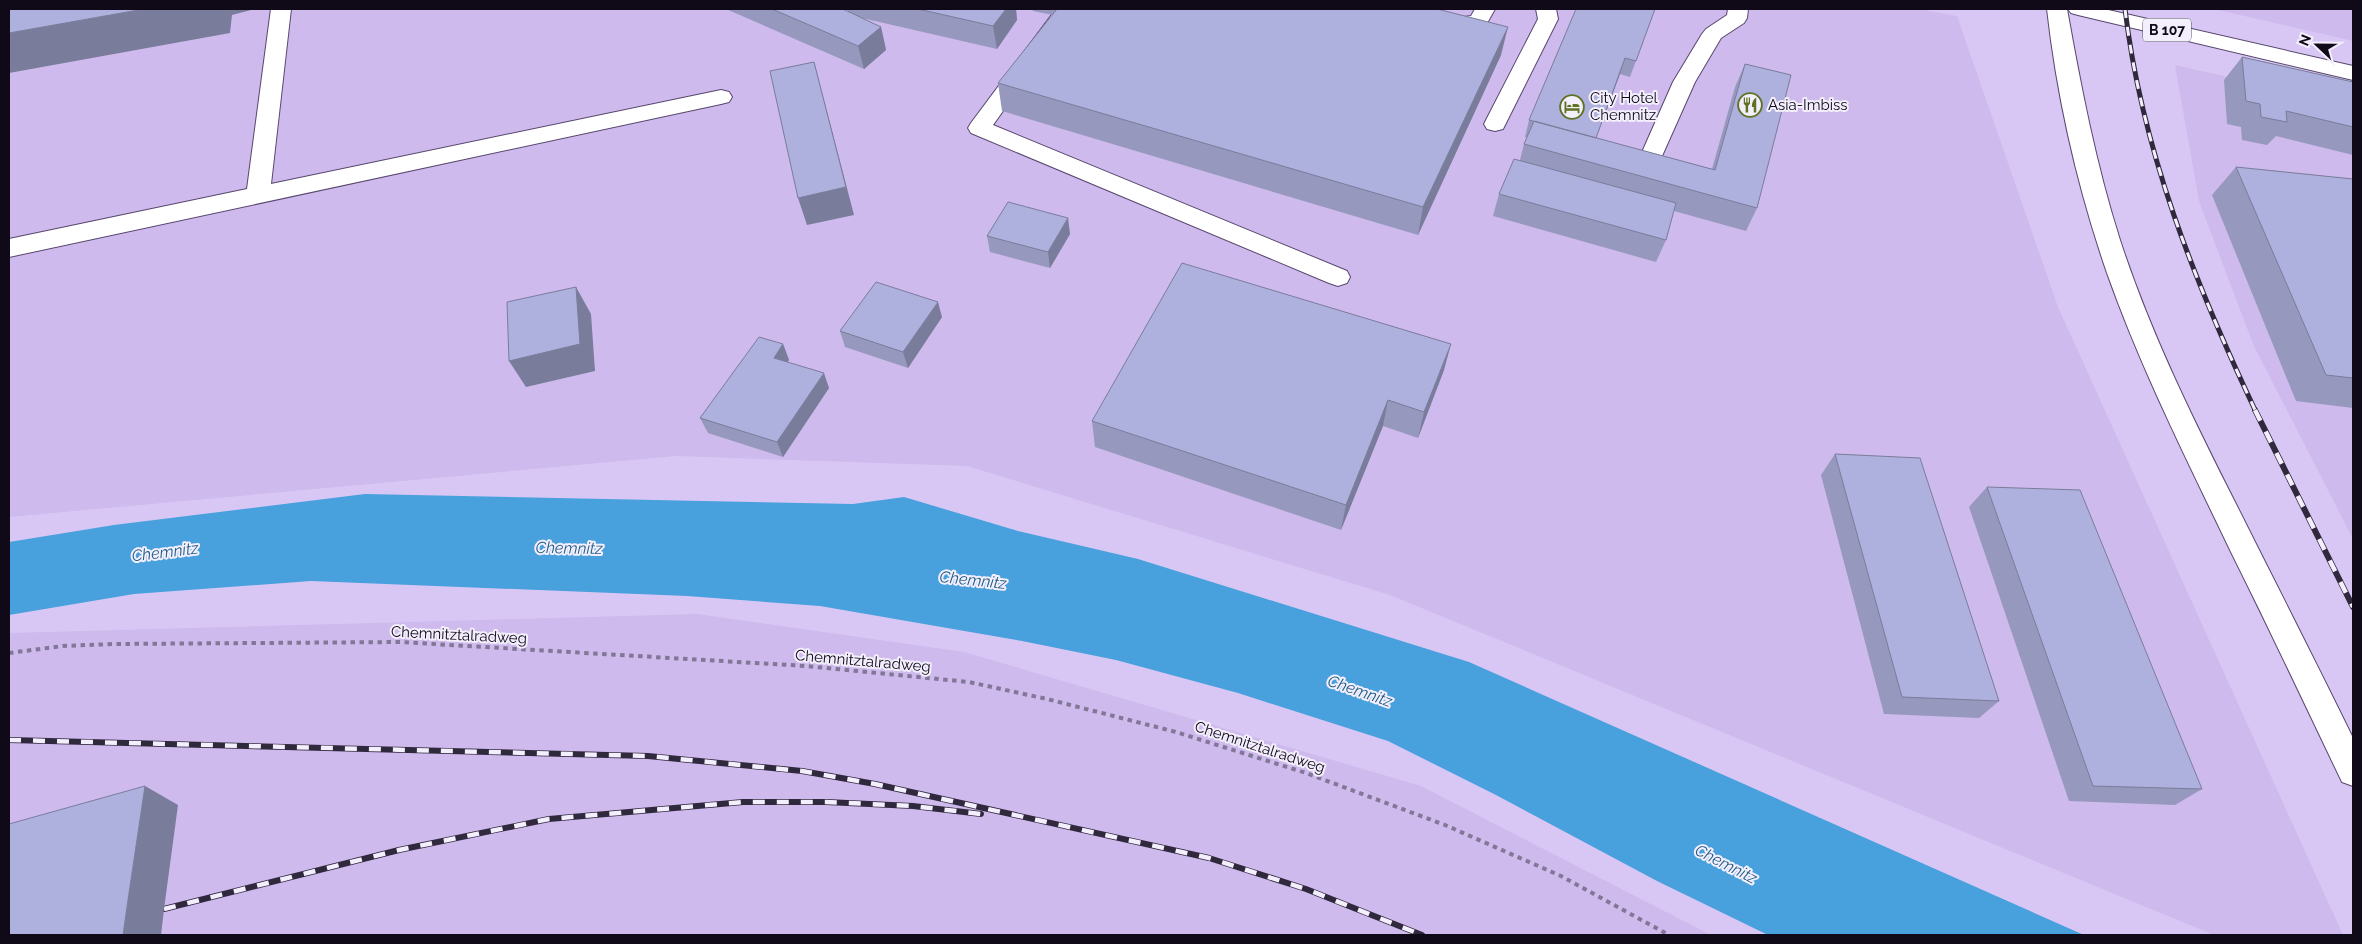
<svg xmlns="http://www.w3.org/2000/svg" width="2362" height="944" font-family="Raleway,sans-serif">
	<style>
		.built { fill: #cebaed }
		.water { fill: #48a0dd }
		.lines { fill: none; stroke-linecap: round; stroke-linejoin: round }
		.minor-casing { stroke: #57476d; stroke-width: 2 }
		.major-casing { stroke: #57476d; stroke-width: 2 }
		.path { stroke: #837797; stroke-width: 4; stroke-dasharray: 4.5 4.5; stroke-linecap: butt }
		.minor { fill: #fff; fill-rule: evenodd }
		.major { fill: #fff; fill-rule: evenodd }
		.rail-far1-casing { stroke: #30283c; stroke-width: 5 }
		.rail-casing { stroke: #30283c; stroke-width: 6 }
		.rail-far1 { stroke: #f4effc; stroke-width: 3; stroke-dasharray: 9; stroke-linecap: butt }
		.rail { stroke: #f4effc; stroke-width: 4.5; stroke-dasharray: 12; stroke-linecap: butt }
		.wall { fill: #9698be }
		.shaded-wall { fill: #7a7c9b }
		.building { fill: #aeb1dd; stroke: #7a7c9b }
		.labels { text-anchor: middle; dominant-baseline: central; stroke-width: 4; stroke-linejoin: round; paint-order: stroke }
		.shield { fill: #f4effc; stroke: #544e5c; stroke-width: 1 }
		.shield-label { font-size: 14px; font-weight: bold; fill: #0f0918 }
		.poi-label { font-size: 15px; fill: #0f0918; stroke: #f4effc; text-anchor: start }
		.street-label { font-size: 15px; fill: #0f0918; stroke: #f4effc }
		.water-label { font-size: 16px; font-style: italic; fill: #1f5d87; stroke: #f4effc }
	</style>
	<rect width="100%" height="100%" fill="#d8c7f4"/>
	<path class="built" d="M 9,9 L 1919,9 L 1957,16 L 2058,307 L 2343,935 L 2214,935 L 1390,595 L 967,466 L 676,456 L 9,517 Z
		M 2214,9 L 2353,9 L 2353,41 Z
		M 2175,65 L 2353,105 L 2353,539 L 2253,344 L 2199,201 Z
		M 697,614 L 964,652 L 1421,786 L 1711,935 L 9,935 L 9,633 Z"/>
	<path class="water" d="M 365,494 L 853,504 L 904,497 L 1018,531 L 1138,559 L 1469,662 L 2084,935 L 1768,935 L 1657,881 L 1496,795 L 1388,741 L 1238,693 L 1116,660 L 1022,641 L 820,606 L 687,596 L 311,581 L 134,594 L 9,615 L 9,542 L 114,525 Z"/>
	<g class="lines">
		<g class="minor-casing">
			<path id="minor" d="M 271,9 L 291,9 L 271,184 L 721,90 L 729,92 L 732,97 L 729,102 L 721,104 L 9,257 L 9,239 L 247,189 Z
				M 1056,9 L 1076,9 L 993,125 L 1347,271 L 1350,277 L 1347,283 L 1338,286 L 1329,283 L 971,133 L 968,128 L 971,123 Z
				M 1391,9 L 1427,9 L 1464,17 L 1471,16 L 1475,9 L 1495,9 L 1486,25 L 1464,30 L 1394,13 Z
				M 1536,9 L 1556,9 L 1558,19 L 1503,129 L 1495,131 L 1487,129 L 1484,124 L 1538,19 Z
				M 1728,9 L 1748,9 L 1747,18 L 1744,23 L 1721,38 L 1695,82 L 1658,165 L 1650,167 L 1642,165 L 1639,159 L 1673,82 L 1702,34 L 1706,29 L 1727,15 Z
				M 2047,9 L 2067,9 C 2081,87 2096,165 2120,240 C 2150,332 2193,419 2236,504 C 2275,582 2315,660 2353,738 L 2353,786 L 2342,782 C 2305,705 2269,628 2231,552 C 2187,460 2141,369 2107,273 C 2078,189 2057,98 2047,9 Z"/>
		</g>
		<g class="major-casing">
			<path id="major" d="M 2068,9 L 2104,9 L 2353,66 L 2353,80 L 2078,15 L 2071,13 Z"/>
		</g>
		<path class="path" d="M 9,653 L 63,646 L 113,644 L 400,642 L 806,666 L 969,682 L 1047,699 L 1176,732 L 1306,773 L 1445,825 L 1561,876 L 1669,935"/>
		<use href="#minor" class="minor"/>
		<use href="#major" class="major"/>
		<g class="rail-far1-casing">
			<path id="rail-far1" d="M 2125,9 C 2142,151 2195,283 2256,412"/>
		</g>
		<g class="rail-casing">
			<path id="rail" d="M 2255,410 L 2353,607
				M 9,740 L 648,756 L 802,771 L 875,784 L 1209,858 L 1306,889 L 1422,935
				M 164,909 L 399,850 L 549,819 L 743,802 L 826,802 L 913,806 L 981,814"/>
		</g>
		<use href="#rail-far1" class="rail-far1"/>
		<use href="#rail" class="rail"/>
	</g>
	<path class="wall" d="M 726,9 L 843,9 L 848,12 L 848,9 L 1016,9 L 1017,20 L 997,49 L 862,18 L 881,27 L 886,50 L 864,69 Z
		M 1032,9 L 1437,9 L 1501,55 L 1418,235 L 1002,111 L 998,83 L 1053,15 L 1033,11 Z
		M 1655,9 L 1630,77 L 1620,74 L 1596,138 L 1712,169 L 1735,87 L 1745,64 L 1757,208 L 1746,231 L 1674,211 L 1666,240 L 1656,262 L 1493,216 L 1499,194 L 1520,160 L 1524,144 L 1527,137 L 1525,137 L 1529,120 Z
		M 2242,57 L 2353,82 L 2353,155 L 2276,136 L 2267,145 L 2242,140 L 2241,127 L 2227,124 L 2224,80 Z
		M 2236,167 L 2353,179 L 2353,408 L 2296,401 L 2212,195 Z
		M 1070,234 L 1050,268 L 990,252 L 987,236 Z
		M 942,317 L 908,368 L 845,347 L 840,331 Z
		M 783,344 L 789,360 L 787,362 L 829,388 L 783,457 L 708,433 L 700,418 Z
		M 1444,370 L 1418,438 L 1383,426 L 1341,530 L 1095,447 L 1092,421 Z
		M 1835,454 L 1999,701 L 1979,718 L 1884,714 L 1821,475 Z
		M 1987,487 L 2202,789 L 2175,805 L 2069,801 L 1969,507 Z"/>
	<path class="shaded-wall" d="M 144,9 L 252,9 L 251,10 L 232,15 L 230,33 L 9,73 L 9,33 Z
		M 1006,9 L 1016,9 L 1017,20 L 997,49 L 993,26 Z
		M 881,27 L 886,50 L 864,69 L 858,46 Z
		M 1508,27 L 1501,55 L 1418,235 L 1423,207 Z
		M 1625,58 L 1620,74 L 1590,154 L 1596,138 Z
		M 814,62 L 854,215 L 807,225 L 798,198 Z
		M 1068,218 L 1070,234 L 1050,268 L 1048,252 Z
		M 576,287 L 591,314 L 595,371 L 526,387 L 509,361 Z
		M 938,302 L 942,317 L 908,368 L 903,352 Z
		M 783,344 L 789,360 L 780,373 L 774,358 Z
		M 1451,344 L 1444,370 L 1418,438 L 1424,412 Z
		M 824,373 L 829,388 L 783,457 L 777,442 Z
		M 1388,400 L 1383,426 L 1341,530 L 1346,505 Z
		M 145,786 L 178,805 L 164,909 L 161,935 L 123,935 L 129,893 Z"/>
	<path class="building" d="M 9,9 L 144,9 L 9,33 Z
		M 772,9 L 843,9 L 881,27 L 858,46 Z
		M 918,9 L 1006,9 L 993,26 Z
		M 1057,9 L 1437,9 L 1508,27 L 1423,207 L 998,83 Z
		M 1576,9 L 1655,9 L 1636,61 L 1625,58 L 1596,138 L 1529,120 Z
		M 2242,57 L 2353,82 L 2353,127 L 2286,111 L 2287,122 L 2261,117 L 2260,104 L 2246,101 Z
		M 814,62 L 846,187 L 798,198 L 770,71 Z
		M 1745,64 L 1791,75 L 1757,208 L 1524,144 L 1534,121 L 1715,170 Z
		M 1514,159 L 1676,203 L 1666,240 L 1499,194 Z
		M 2236,167 L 2353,179 L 2353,378 L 2326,375 Z
		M 1008,202 L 1068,218 L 1048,252 L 987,236 Z
		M 1182,263 L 1451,344 L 1424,412 L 1388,400 L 1346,505 L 1092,421 Z
		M 876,282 L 938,302 L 903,352 L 840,331 Z
		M 576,287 L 580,344 L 509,361 L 507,302 Z
		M 759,337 L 783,344 L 774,358 L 824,373 L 777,442 L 700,418 Z
		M 1835,454 L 1920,458 L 1999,701 L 1902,697 Z
		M 1987,487 L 2080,490 L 2202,789 L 2093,786 Z
		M 145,786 L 129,893 L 123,935 L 9,935 L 9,824 Z"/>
	<defs>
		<g id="restaurant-ring" transform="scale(1.25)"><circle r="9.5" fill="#f4effc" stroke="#5e7222" stroke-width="1.5"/><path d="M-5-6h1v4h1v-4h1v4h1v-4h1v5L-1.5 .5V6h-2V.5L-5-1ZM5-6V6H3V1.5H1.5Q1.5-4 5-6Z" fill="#5e7222"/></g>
		<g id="hotel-ring" transform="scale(1.25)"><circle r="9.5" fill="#f4effc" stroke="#5e7222" stroke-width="1.5"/><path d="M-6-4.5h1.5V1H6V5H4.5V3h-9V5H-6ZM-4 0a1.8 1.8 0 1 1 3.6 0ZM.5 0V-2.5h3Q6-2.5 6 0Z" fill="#5e7222"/></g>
	</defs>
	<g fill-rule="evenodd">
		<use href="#restaurant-ring" x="1750" y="105"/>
		<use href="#hotel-ring" x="1572" y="107"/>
	</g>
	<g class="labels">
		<rect class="shield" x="2143" y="18.5" width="48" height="23" rx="4"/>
		<g class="shield-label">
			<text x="2167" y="30">B 107</text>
		</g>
		<g class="poi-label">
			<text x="1590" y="98">City Hotel<tspan x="1590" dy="17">Chemnitz</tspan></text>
			<text x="1768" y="105">Asia-Imbiss</text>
		</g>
		<g class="street-label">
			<text transform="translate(459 635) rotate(3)">Chemnitztalradweg</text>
			<text transform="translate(863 661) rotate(5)">Chemnitztalradweg</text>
			<text transform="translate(1260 747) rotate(18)">Chemnitztalradweg</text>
		</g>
		<g class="water-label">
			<text transform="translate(569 548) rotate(1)">Chemnitz</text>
			<text transform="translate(165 552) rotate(-7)">Chemnitz</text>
			<text transform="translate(973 580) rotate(6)">Chemnitz</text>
			<text transform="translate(1360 691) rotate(19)">Chemnitz</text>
			<text transform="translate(1726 864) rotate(27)">Chemnitz</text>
		</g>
	</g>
	<rect width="2362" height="944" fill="none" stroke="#0f0918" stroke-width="20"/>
	<g transform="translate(2317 45) rotate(292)" stroke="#f4effc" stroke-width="4" paint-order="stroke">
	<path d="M0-4L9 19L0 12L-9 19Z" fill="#0f0918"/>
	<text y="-8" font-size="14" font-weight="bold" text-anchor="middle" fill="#0f0918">N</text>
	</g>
</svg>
